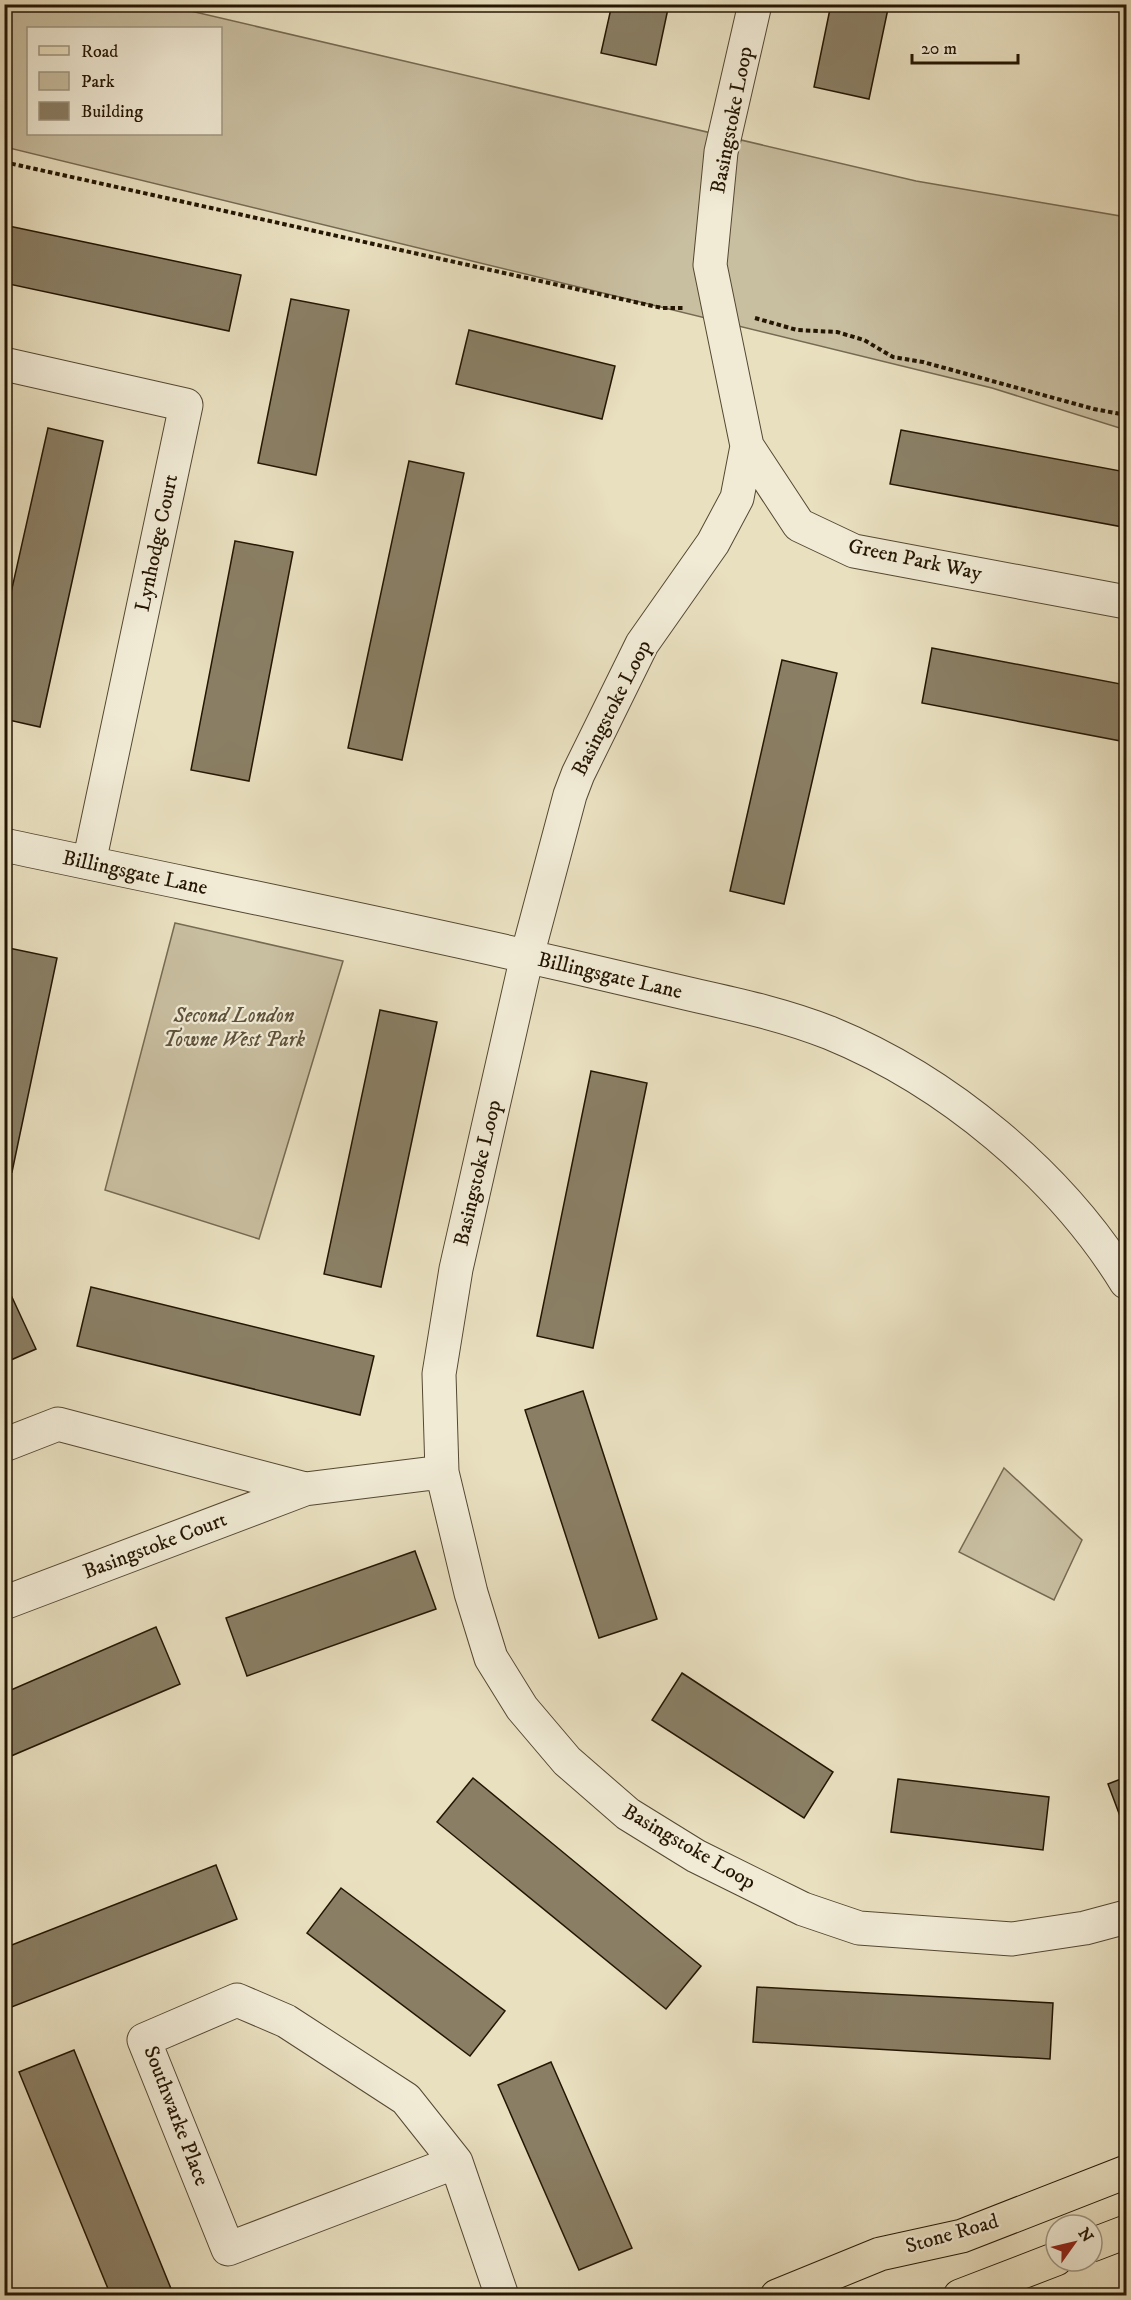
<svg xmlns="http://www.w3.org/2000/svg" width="1131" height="2300" font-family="'IM FELL DW Pica',serif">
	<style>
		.green { fill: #c8bea0; stroke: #766a52; stroke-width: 1.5; fill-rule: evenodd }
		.building { fill: #8a7f65; stroke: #241603; stroke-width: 1.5 }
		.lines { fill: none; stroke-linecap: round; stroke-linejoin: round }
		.minor-casing { stroke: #554832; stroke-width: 35 }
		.primary-casing { stroke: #241603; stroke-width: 35 }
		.path { stroke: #241603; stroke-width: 4; stroke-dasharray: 4.5 3; stroke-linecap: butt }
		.minor { stroke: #f1ebd6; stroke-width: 33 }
		.primary { stroke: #e9e0c0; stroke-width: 33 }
		.labels { text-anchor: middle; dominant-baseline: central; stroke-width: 4.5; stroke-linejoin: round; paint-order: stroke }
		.street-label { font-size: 21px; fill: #241603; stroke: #f1ebd6 }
		.park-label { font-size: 21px; font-style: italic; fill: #5d513a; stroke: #f1ebd6 }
	</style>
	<rect width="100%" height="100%" fill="#e9e0c0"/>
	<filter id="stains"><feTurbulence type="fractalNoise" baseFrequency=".00333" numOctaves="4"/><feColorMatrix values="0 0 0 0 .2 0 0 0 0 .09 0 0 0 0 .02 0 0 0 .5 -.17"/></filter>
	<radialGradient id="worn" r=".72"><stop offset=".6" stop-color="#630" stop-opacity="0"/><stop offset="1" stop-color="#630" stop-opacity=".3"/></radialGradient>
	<path class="green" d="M 5,5 L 165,5 L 916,181 L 1126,217 L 1126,430 L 992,388 L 5,147 ZM 28,28 L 220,28 L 220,134 L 28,134 Z
		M 175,923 L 343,961 L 259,1239 L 105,1190 Z
		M 1004,1468 L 1082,1540 L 1054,1600 L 959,1552 Z"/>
	<path class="building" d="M 612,4 L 669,4 L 656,65 L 601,53 Z
		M 831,4 L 889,4 L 869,99 L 814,87 Z
		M 4,225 L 241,275 L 229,331 L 4,283 Z
		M 291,299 L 349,310 L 316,475 L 258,463 Z
		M 469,330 L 615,366 L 602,419 L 456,384 Z
		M 48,428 L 103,441 L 40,727 L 4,719 L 4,624 Z
		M 901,430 L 1126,472 L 1126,507 L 1123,527 L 890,484 Z
		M 409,461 L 464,473 L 402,760 L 348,748 Z
		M 235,541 L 293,552 L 249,781 L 191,770 Z
		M 932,648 L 1126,685 L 1126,742 L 922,703 Z
		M 782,660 L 837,673 L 784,904 L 730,891 Z
		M 4,947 L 57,958 L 12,1172 L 4,1170 Z
		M 380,1010 L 437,1022 L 381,1287 L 324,1274 Z
		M 591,1071 L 647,1083 L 593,1348 L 537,1336 Z
		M 91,1287 L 374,1356 L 360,1415 L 77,1346 Z
		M 11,1295 L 36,1349 L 4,1363 L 4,1298 Z
		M 583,1391 L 657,1619 L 599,1638 L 525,1410 Z
		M 415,1551 L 436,1609 L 247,1676 L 226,1618 Z
		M 156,1627 L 180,1684 L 4,1759 L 4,1693 Z
		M 682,1673 L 833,1772 L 804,1818 L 652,1720 Z
		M 1126,1777 L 1126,1832 L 1108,1784 Z
		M 473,1778 L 701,1966 L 666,2009 L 437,1822 Z
		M 898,1779 L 1049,1797 L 1043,1850 L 891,1832 Z
		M 216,1865 L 237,1919 L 4,2010 L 4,1948 Z
		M 341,1888 L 505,2011 L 470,2056 L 307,1933 Z
		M 757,1987 L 1053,2003 L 1050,2059 L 753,2042 Z
		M 74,2050 L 174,2296 L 111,2296 L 19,2072 Z
		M 551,2062 L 632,2248 L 579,2270 L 498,2085 Z"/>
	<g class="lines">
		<g class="minor-casing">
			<path id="minor" d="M 755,4 L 721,152 L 710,265 L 747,446 L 737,498 L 713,543 L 642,644 L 578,774 L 570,795 L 527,956 L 456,1269 L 439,1374 L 442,1472 L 471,1593 L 491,1658 L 522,1708 L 567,1761 L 628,1814 L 696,1856 L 803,1909 L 859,1928 L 1012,1939 L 1085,1928 L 1126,1917
				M 4,364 L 186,405 L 89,863
				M 747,446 L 799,525 L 854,551 L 1126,602
				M 4,845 C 191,885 379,922 565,965 C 609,975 654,986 698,996 C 743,1006 787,1016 830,1033 C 947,1081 1060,1175 1126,1282
				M 4,1445 L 58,1424 L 305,1489
				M 4,1603 L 305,1489 L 442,1472
				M 456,2162 L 228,2249 L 144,2040 L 237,2000 L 286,2021 L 406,2099 L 456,2162 L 502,2296"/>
		</g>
		<g class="primary-casing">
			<path id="primary" d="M 1092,2245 L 1126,2232
				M 777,2296 L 880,2254 L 962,2236 L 1126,2172
				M 960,2296 L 1056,2259"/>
		</g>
		<path class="path" d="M 4,162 L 662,308 L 683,308
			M 755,318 L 797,330 L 837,332 L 864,340 L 893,357 L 923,362 L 1094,409 L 1126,415"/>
		<use href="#minor" class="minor"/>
		<use href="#primary" class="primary"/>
	</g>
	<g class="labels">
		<g class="street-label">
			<text transform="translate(732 120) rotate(-79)">Basingstoke Loop</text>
			<text transform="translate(157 543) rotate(-78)">Lynhodge Court</text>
			<text transform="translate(915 560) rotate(12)">Green Park Way</text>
			<text transform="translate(612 708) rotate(-63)">Basingstoke Loop</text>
			<text transform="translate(135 873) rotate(12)">Billingsgate Lane</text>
			<text transform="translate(610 976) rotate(13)">Billingsgate Lane</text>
			<text transform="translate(478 1173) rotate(-77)">Basingstoke Loop</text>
			<text transform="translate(155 1546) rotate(-21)">Basingstoke Court</text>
			<text transform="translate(689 1847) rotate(30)">Basingstoke Loop</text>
			<text transform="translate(176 2116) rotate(69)">Southwarke Place</text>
			<text transform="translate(952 2234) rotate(-16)">Stone Road</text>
		</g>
		<g class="park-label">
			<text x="234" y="1016">Second London<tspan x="234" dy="24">Towne West Park</tspan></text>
		</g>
	</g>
	<rect width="1131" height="2300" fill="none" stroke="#e9e0c0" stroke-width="24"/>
	<rect x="6" y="6" width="1119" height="2288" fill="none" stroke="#241603" stroke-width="3"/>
	<rect x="12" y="12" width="1107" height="2276" fill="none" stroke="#241603" stroke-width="1.5"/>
	<rect x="27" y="27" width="195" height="108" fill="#f1ebd6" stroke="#9f9682" stroke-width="1.5"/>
	<rect x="39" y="46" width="30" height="9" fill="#e9e0c0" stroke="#9f9682" stroke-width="1.5"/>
	<text x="81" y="57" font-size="18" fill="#241603">Road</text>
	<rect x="39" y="72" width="30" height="18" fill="#c8bea0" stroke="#9f9682" stroke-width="1.5"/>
	<text x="81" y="87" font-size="18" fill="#241603">Park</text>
	<rect x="39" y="102" width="30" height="18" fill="#8a7f65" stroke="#9f9682" stroke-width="1.5"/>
	<text x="81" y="117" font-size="18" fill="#241603">Building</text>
	<g transform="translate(1074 2243) rotate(56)"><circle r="28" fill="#f1ebd6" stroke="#9f9682" stroke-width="1.5"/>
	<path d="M0-4.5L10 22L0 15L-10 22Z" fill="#8f2418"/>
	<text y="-9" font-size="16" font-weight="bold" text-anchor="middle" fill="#241603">N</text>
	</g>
	<path d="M912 54v9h106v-9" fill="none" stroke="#241603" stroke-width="3"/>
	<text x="921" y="54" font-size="18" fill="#241603" stroke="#f1ebd6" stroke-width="4.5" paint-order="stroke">20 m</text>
	<rect width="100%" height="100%" filter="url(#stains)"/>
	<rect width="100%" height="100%" fill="url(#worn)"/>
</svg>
